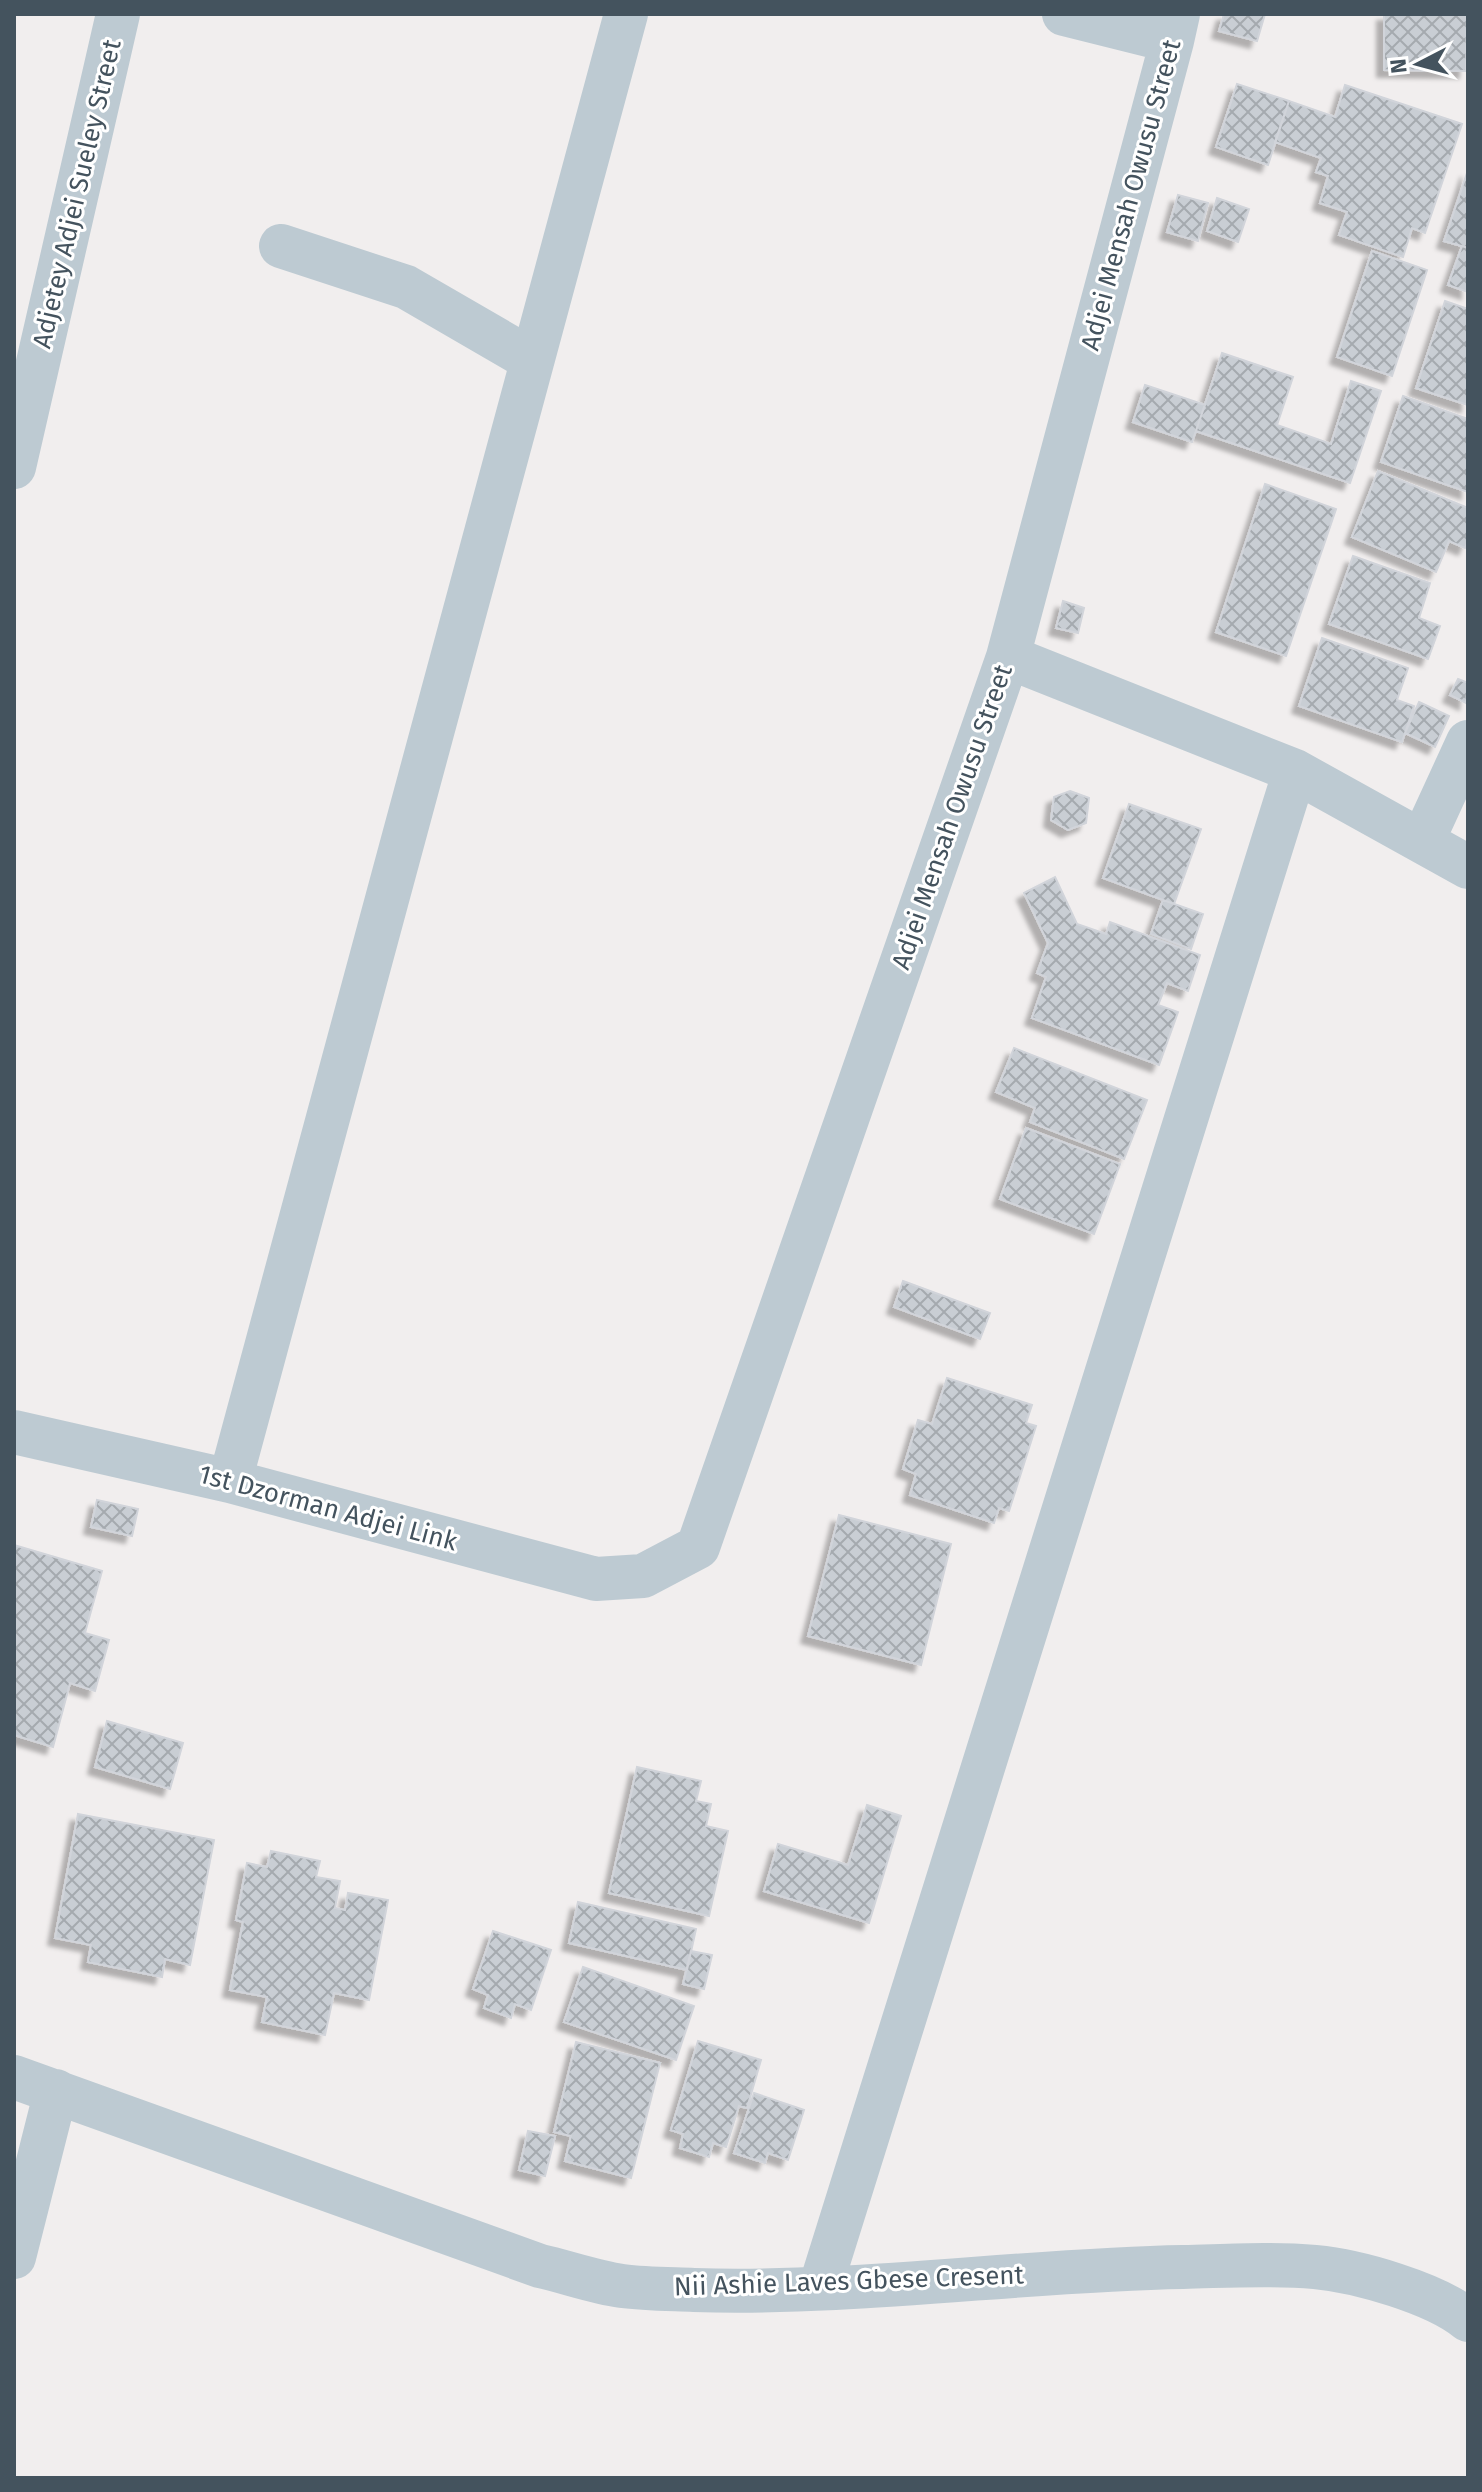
<svg xmlns="http://www.w3.org/2000/svg" width="1482" height="2492" font-family="'Fira Sans',sans-serif">
	<style>
		.building { fill: url(#building-cross-hatch); stroke: #d1d4da; stroke-width: 2; filter: url(#shadow) }
		.lines { fill: none; stroke-linecap: round; stroke-linejoin: round }
		.minor { stroke: #bdcad2; stroke-width: 44 }
		.labels { text-anchor: middle; dominant-baseline: central; stroke-width: 6; stroke-linejoin: round; paint-order: stroke }
		.street-label { font-size: 26px; fill: #44535e; stroke: #fff }
	</style>
	<defs>
		<pattern id="building-cross-hatch" width="8" height="8" patternUnits="userSpaceOnUse" patternTransform="scale(2)"><rect width="8" height="8" fill="#c9ced4"/><path d="M0 0l8 8M0 8l8-8" fill="none" stroke="#a5aaaf"/></pattern>
		<filter id="shadow"><feDropShadow dx="-7" dy="7" stdDeviation="2" flood-color="#0004"/></filter>
	</defs>
	<rect width="100%" height="100%" fill="#f1eeee"/>
	<path class="building" d="M 1224,14 L 1265,14 L 1257,41 L 1219,31 Z
		M 1384,14 L 1467,14 L 1466,71 L 1384,70 Z
		M 1237,84 L 1289,101 L 1268,165 L 1216,147 Z
		M 1345,85 L 1462,124 L 1425,233 L 1412,228 L 1403,257 L 1339,235 L 1347,212 L 1320,203 L 1328,176 L 1316,172 L 1321,158 L 1275,142 L 1289,101 L 1335,117 Z
		M 1468,170 L 1468,248 L 1444,241 Z
		M 1178,195 L 1208,203 L 1198,241 L 1167,232 Z
		M 1217,198 L 1249,209 L 1238,242 L 1207,231 Z
		M 1462,246 L 1468,248 L 1468,292 L 1448,285 Z
		M 1372,251 L 1427,270 L 1392,376 L 1337,357 Z
		M 1445,301 L 1468,309 L 1468,405 L 1416,388 Z
		M 1222,353 L 1293,377 L 1277,425 L 1331,444 L 1351,381 L 1381,391 L 1350,483 L 1196,431 Z
		M 1145,385 L 1205,405 L 1192,442 L 1133,422 Z
		M 1403,396 L 1468,419 L 1468,492 L 1381,462 Z
		M 1378,471 L 1468,508 L 1468,541 L 1465,548 L 1449,541 L 1436,572 L 1352,537 Z
		M 1265,484 L 1336,509 L 1286,656 L 1216,632 Z
		M 1353,556 L 1430,583 L 1419,618 L 1440,626 L 1428,659 L 1329,624 Z
		M 1063,601 L 1084,608 L 1078,633 L 1056,628 Z
		M 1322,638 L 1408,668 L 1397,700 L 1414,706 L 1402,742 L 1299,706 Z
		M 1458,679 L 1468,683 L 1466,703 L 1450,695 Z
		M 1419,702 L 1449,716 L 1435,747 L 1405,733 Z
		M 1070,791 L 1089,798 L 1086,823 L 1068,830 L 1051,820 L 1054,797 Z
		M 1129,804 L 1201,829 L 1174,904 L 1103,878 Z
		M 1055,877 L 1077,924 L 1106,934 L 1110,922 L 1200,955 L 1188,991 L 1167,983 L 1158,1005 L 1178,1012 L 1159,1065 L 1032,1018 L 1046,977 L 1037,973 L 1048,943 L 1024,893 Z
		M 1163,900 L 1203,914 L 1191,949 L 1151,934 Z
		M 1014,1048 L 1147,1100 L 1124,1159 L 1030,1122 L 1035,1108 L 996,1092 Z
		M 1026,1128 L 1120,1164 L 1094,1234 L 1000,1199 Z
		M 903,1281 L 990,1313 L 980,1339 L 894,1307 Z
		M 947,1378 L 1032,1405 L 1026,1423 L 1036,1426 L 1009,1511 L 999,1508 L 994,1523 L 910,1495 L 916,1474 L 903,1469 L 918,1420 L 932,1424 Z
		M 97,1500 L 138,1509 L 132,1536 L 91,1527 Z
		M 839,1515 L 951,1544 L 921,1665 L 808,1636 Z
		M 14,1545 L 102,1571 L 85,1633 L 109,1640 L 95,1691 L 70,1683 L 53,1747 L 14,1735 Z
		M 107,1721 L 183,1743 L 170,1789 L 95,1767 Z
		M 637,1767 L 701,1781 L 696,1801 L 711,1804 L 706,1826 L 728,1831 L 709,1916 L 609,1893 Z
		M 867,1805 L 901,1816 L 869,1923 L 764,1891 L 778,1844 L 848,1865 Z
		M 78,1814 L 214,1840 L 190,1965 L 165,1959 L 162,1977 L 88,1962 L 91,1945 L 55,1938 Z
		M 271,1851 L 320,1861 L 316,1877 L 340,1881 L 335,1908 L 345,1910 L 348,1893 L 388,1900 L 369,2000 L 334,1993 L 325,2035 L 262,2022 L 267,1997 L 230,1990 L 243,1922 L 236,1920 L 247,1863 L 267,1867 Z
		M 578,1902 L 696,1929 L 687,1970 L 569,1943 Z
		M 493,1931 L 551,1950 L 531,2010 L 515,2004 L 511,2018 L 484,2008 L 488,1995 L 473,1989 Z
		M 691,1951 L 712,1955 L 704,1989 L 683,1984 Z
		M 583,1967 L 694,2006 L 676,2060 L 564,2022 Z
		M 698,2041 L 761,2060 L 747,2108 L 739,2106 L 726,2147 L 713,2143 L 709,2157 L 680,2148 L 683,2134 L 671,2130 Z
		M 576,2042 L 660,2063 L 631,2178 L 565,2161 L 571,2136 L 554,2132 Z
		M 754,2093 L 804,2110 L 788,2160 L 768,2153 L 765,2163 L 734,2153 Z
		M 528,2131 L 555,2136 L 545,2176 L 519,2170 Z"/>
	<g class="lines">
		<path class="minor" d="M 1064,14 L 1172,41
			M 281,246 L 406,287 L 532,360
			M 14,467 L 118,14
			M 1008,657 L 1295,771 L 1468,867
			M 1423,840 L 1468,742
			M 14,1432 L 230,1481 L 596,1579 L 643,1576 L 698,1547 L 1008,657 L 1172,41 L 1178,14
			M 230,1481 L 626,14
			M 14,2077 L 540,2266 C 567,2272 594,2282 622,2286 C 645,2289 671,2289 694,2290 C 857,2295 1020,2270 1183,2267 C 1227,2266 1271,2263 1315,2267 C 1358,2271 1435,2293 1468,2320
			M 14,2257 L 56,2091
			M 820,2288 L 1295,771"/>
	</g>
	<g class="labels">
		<g class="street-label">
			<text transform="translate(77 194) rotate(-77)">Adjetey Adjei Sueley Street</text>
			<text transform="translate(1131 195) rotate(-75)">Adjei Mensah Owusu Street</text>
			<text transform="translate(952 817) rotate(-71)">Adjei Mensah Owusu Street</text>
			<text transform="translate(328 1508) rotate(15)">1st Dzorman Adjei Link</text>
			<text transform="translate(849 2281) rotate(-2)">Nii Ashie Laves Gbese Cresent</text>
		</g>
	</g>
	<rect width="1482" height="2492" fill="none" stroke="#44535e" stroke-width="32"/>
	<g transform="translate(1418 64) rotate(264)" stroke="#ffffff" stroke-width="6" paint-order="stroke">
	<path d="M0-6L14 30L0 20L-14 30Z" fill="#44535e"/>
	<text y="-12" font-size="22" font-weight="bold" text-anchor="middle" fill="#44535e">N</text>
	</g>
</svg>
